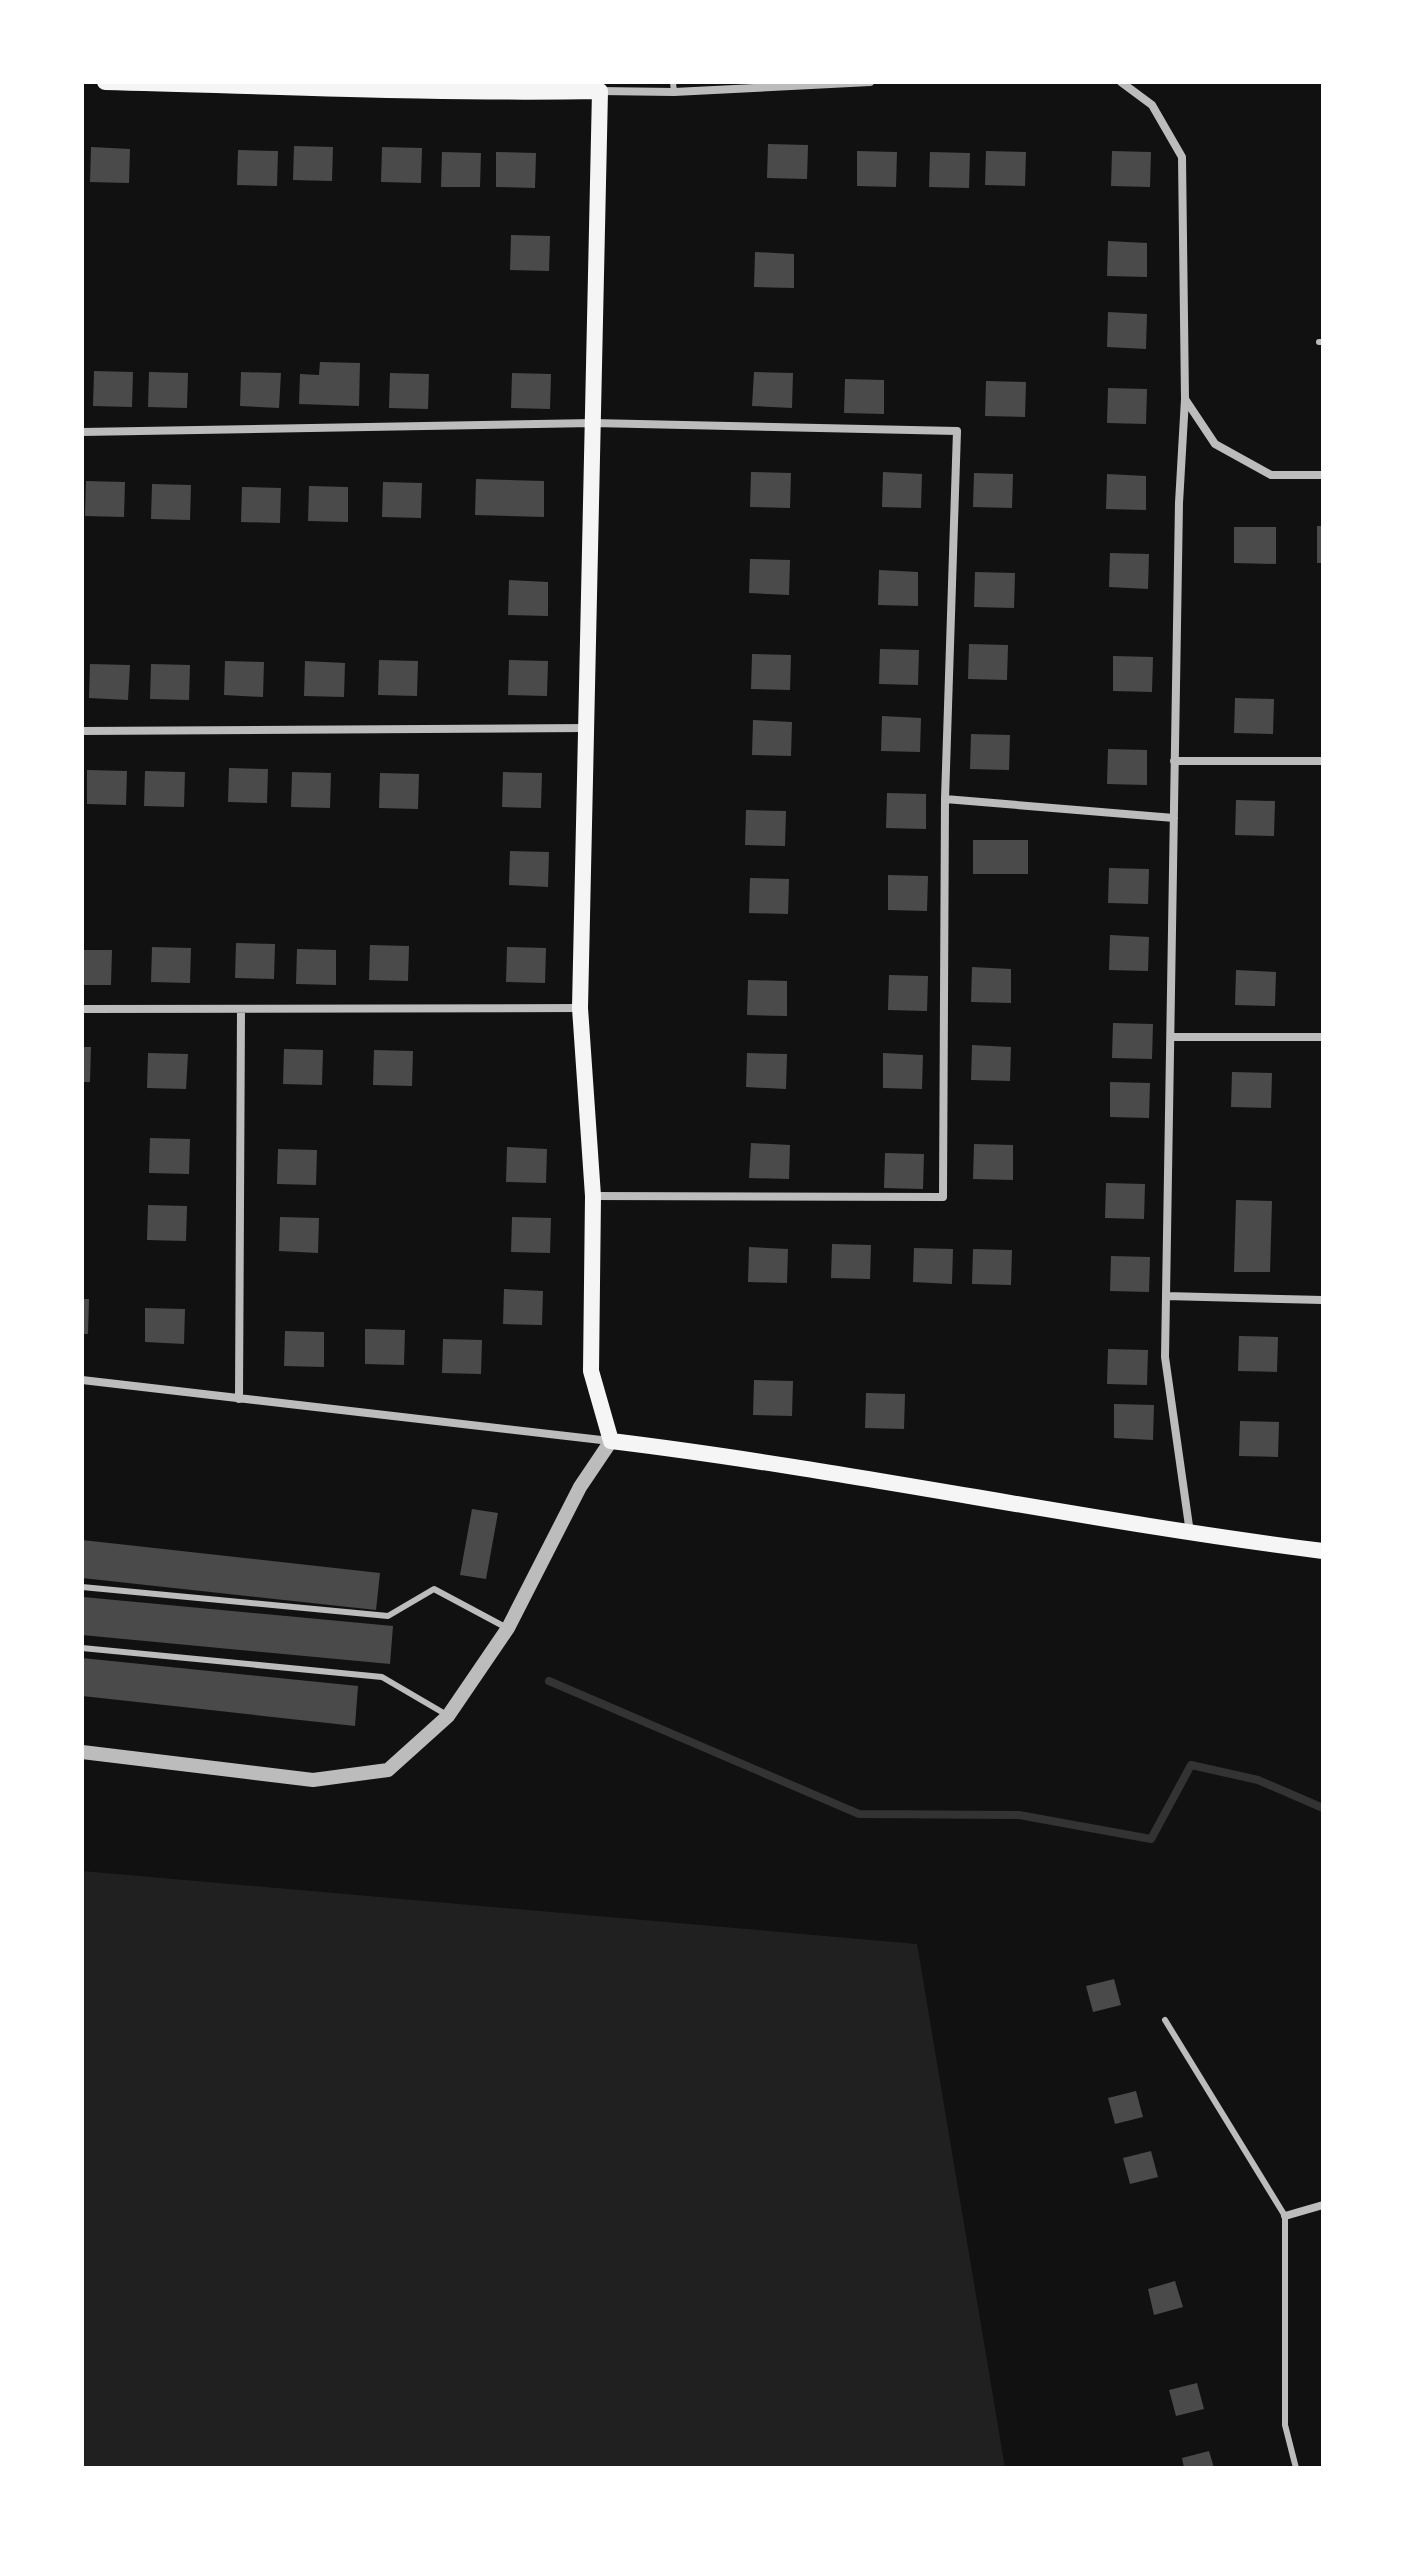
<svg xmlns="http://www.w3.org/2000/svg" width="1405" height="2550" font-family="Helvetica,sans-serif">
	<style>
		.green { fill: #202020 }
		.lines { fill: none; stroke-linecap: round; stroke-linejoin: round }
		.stream { stroke: #333; stroke-width: 8 }
		.building { fill: #4a4a4a }
		.service { stroke: #bcbcbc; stroke-width: 6 }
		.minor { stroke: #bcbcbc; stroke-width: 8 }
		.tertiary { stroke: #bcbcbc; stroke-width: 14 }
		.secondary { stroke: #f5f5f5; stroke-width: 16 }
	</style>
	<rect width="100%" height="100%" fill="#111"/>
	<path class="green" d="M 82,1871 L 917,1944 L 1005,2468 L 82,2468 Z"/>
	<g class="lines">
		<path class="stream" d="M 549,1681 L 859,1814 L 1019,1815 L 1151,1839 L 1191,1765 L 1258,1780 L 1323,1808"/>
	</g>
	<path class="building" d="M 768,144 L 808,145 L 807,179 L 767,178 Z
		M 294,146 L 333,147 L 332,181 L 293,180 Z
		M 91,147 L 130,149 L 129,183 L 90,182 Z
		M 382,147 L 422,148 L 421,183 L 381,182 Z
		M 238,150 L 278,151 L 277,186 L 237,185 Z
		M 857,151 L 897,152 L 896,187 L 857,186 Z
		M 986,151 L 1026,152 L 1025,186 L 985,185 Z
		M 1112,151 L 1151,152 L 1150,187 L 1111,186 Z
		M 442,152 L 481,153 L 480,187 L 441,187 Z
		M 496,152 L 536,153 L 535,188 L 496,187 Z
		M 930,152 L 970,153 L 969,188 L 929,187 Z
		M 511,235 L 550,236 L 549,271 L 510,270 Z
		M 1108,241 L 1147,243 L 1147,277 L 1107,276 Z
		M 755,252 L 794,254 L 794,288 L 754,287 Z
		M 1108,312 L 1147,314 L 1146,349 L 1107,347 Z
		M 320,362 L 360,363 L 359,406 L 299,404 L 300,374 L 319,375 Z
		M 94,371 L 133,372 L 132,407 L 93,406 Z
		M 149,372 L 188,373 L 187,408 L 148,407 Z
		M 241,372 L 281,373 L 279,408 L 240,406 Z
		M 754,372 L 793,373 L 792,408 L 752,406 Z
		M 390,373 L 429,374 L 428,409 L 389,408 Z
		M 512,373 L 551,374 L 550,409 L 511,408 Z
		M 845,379 L 884,380 L 884,414 L 844,413 Z
		M 986,381 L 1026,382 L 1025,417 L 985,416 Z
		M 1108,388 L 1147,389 L 1146,424 L 1107,423 Z
		M 751,472 L 791,473 L 790,508 L 750,507 Z
		M 883,472 L 922,474 L 921,508 L 882,507 Z
		M 974,473 L 1013,474 L 1012,508 L 973,507 Z
		M 1107,474 L 1146,476 L 1146,510 L 1106,509 Z
		M 476,479 L 544,481 L 544,517 L 475,515 Z
		M 86,481 L 125,482 L 124,517 L 85,516 Z
		M 383,482 L 422,483 L 421,518 L 382,517 Z
		M 152,484 L 191,485 L 190,520 L 151,519 Z
		M 309,486 L 348,487 L 348,522 L 308,521 Z
		M 242,487 L 281,488 L 280,523 L 241,522 Z
		M 1317,526 L 1323,526 L 1323,563 L 1317,563 Z
		M 1234,527 L 1276,527 L 1276,564 L 1234,563 Z
		M 1110,553 L 1149,554 L 1148,589 L 1109,587 Z
		M 750,559 L 790,560 L 789,595 L 749,593 Z
		M 879,570 L 918,572 L 918,606 L 878,605 Z
		M 975,572 L 1015,573 L 1014,608 L 974,607 Z
		M 509,580 L 548,582 L 548,616 L 508,615 Z
		M 969,644 L 1008,645 L 1007,680 L 968,679 Z
		M 880,649 L 919,650 L 918,685 L 879,684 Z
		M 752,654 L 791,655 L 790,690 L 751,689 Z
		M 1113,656 L 1153,657 L 1152,692 L 1113,691 Z
		M 379,660 L 418,661 L 417,696 L 378,695 Z
		M 509,660 L 548,661 L 547,696 L 508,695 Z
		M 225,661 L 264,662 L 263,697 L 224,695 Z
		M 305,661 L 345,663 L 344,697 L 304,696 Z
		M 90,664 L 130,665 L 128,700 L 89,698 Z
		M 151,664 L 190,665 L 189,700 L 150,699 Z
		M 1235,698 L 1274,699 L 1273,734 L 1234,733 Z
		M 882,716 L 921,718 L 920,752 L 881,751 Z
		M 753,720 L 792,722 L 791,756 L 752,755 Z
		M 971,734 L 1010,735 L 1009,770 L 970,769 Z
		M 1108,749 L 1147,750 L 1147,785 L 1107,784 Z
		M 229,768 L 268,769 L 267,803 L 228,802 Z
		M 87,770 L 127,771 L 126,805 L 87,804 Z
		M 145,771 L 185,772 L 184,807 L 144,806 Z
		M 292,772 L 331,773 L 330,808 L 291,807 Z
		M 503,772 L 542,773 L 541,808 L 502,807 Z
		M 380,773 L 419,774 L 418,809 L 379,808 Z
		M 887,793 L 926,794 L 926,829 L 886,828 Z
		M 1236,800 L 1275,801 L 1274,836 L 1235,835 Z
		M 746,810 L 786,811 L 785,846 L 745,845 Z
		M 973,840 L 1028,840 L 1028,874 L 973,874 Z
		M 510,851 L 549,852 L 548,887 L 509,885 Z
		M 1109,868 L 1149,869 L 1148,904 L 1108,903 Z
		M 888,875 L 928,876 L 927,911 L 888,910 Z
		M 750,878 L 789,879 L 788,914 L 749,913 Z
		M 1110,935 L 1149,937 L 1148,971 L 1109,970 Z
		M 236,943 L 275,944 L 274,979 L 235,978 Z
		M 370,945 L 409,946 L 408,981 L 369,980 Z
		M 152,947 L 191,948 L 190,983 L 151,982 Z
		M 507,947 L 546,948 L 545,983 L 506,982 Z
		M 297,949 L 336,950 L 336,985 L 296,984 Z
		M 82,950 L 112,950 L 111,985 L 82,985 Z
		M 972,967 L 1011,969 L 1011,1003 L 971,1002 Z
		M 1236,970 L 1276,972 L 1275,1006 L 1235,1005 Z
		M 889,975 L 928,976 L 927,1011 L 888,1010 Z
		M 748,980 L 787,981 L 787,1016 L 747,1015 Z
		M 1113,1023 L 1153,1024 L 1152,1059 L 1112,1058 Z
		M 972,1045 L 1011,1047 L 1010,1081 L 971,1080 Z
		M 82,1047 L 91,1047 L 90,1082 L 82,1082 Z
		M 284,1049 L 323,1050 L 322,1085 L 283,1084 Z
		M 374,1050 L 413,1051 L 412,1086 L 373,1085 Z
		M 148,1053 L 188,1054 L 186,1089 L 147,1088 Z
		M 747,1053 L 787,1054 L 786,1089 L 746,1087 Z
		M 883,1053 L 923,1055 L 922,1089 L 883,1088 Z
		M 1232,1072 L 1272,1073 L 1271,1108 L 1231,1107 Z
		M 1110,1082 L 1150,1083 L 1149,1118 L 1110,1117 Z
		M 150,1138 L 190,1139 L 189,1174 L 149,1173 Z
		M 751,1143 L 790,1145 L 789,1179 L 749,1178 Z
		M 974,1144 L 1013,1145 L 1013,1180 L 973,1179 Z
		M 507,1147 L 547,1149 L 546,1183 L 506,1182 Z
		M 278,1149 L 317,1150 L 316,1185 L 277,1184 Z
		M 885,1153 L 924,1154 L 923,1189 L 884,1188 Z
		M 1106,1183 L 1145,1184 L 1144,1219 L 1105,1218 Z
		M 1236,1200 L 1272,1201 L 1270,1272 L 1234,1272 Z
		M 148,1205 L 187,1206 L 186,1241 L 147,1240 Z
		M 280,1217 L 319,1218 L 318,1253 L 279,1251 Z
		M 512,1217 L 551,1218 L 550,1253 L 511,1252 Z
		M 832,1244 L 871,1245 L 870,1279 L 831,1278 Z
		M 749,1247 L 788,1249 L 787,1283 L 748,1282 Z
		M 914,1248 L 953,1249 L 952,1284 L 913,1282 Z
		M 973,1249 L 1012,1250 L 1011,1285 L 972,1284 Z
		M 1111,1256 L 1150,1257 L 1149,1292 L 1110,1291 Z
		M 504,1289 L 543,1291 L 542,1325 L 503,1324 Z
		M 82,1299 L 89,1299 L 88,1334 L 82,1334 Z
		M 145,1308 L 185,1309 L 184,1344 L 145,1342 Z
		M 365,1329 L 405,1330 L 404,1365 L 365,1364 Z
		M 285,1331 L 324,1332 L 324,1367 L 284,1366 Z
		M 1239,1336 L 1278,1337 L 1277,1372 L 1238,1371 Z
		M 443,1339 L 482,1340 L 481,1374 L 442,1373 Z
		M 1108,1349 L 1148,1350 L 1147,1385 L 1107,1384 Z
		M 754,1380 L 793,1381 L 792,1416 L 753,1415 Z
		M 866,1393 L 905,1394 L 904,1429 L 865,1428 Z
		M 1114,1404 L 1154,1405 L 1153,1440 L 1114,1438 Z
		M 1240,1421 L 1279,1422 L 1278,1457 L 1239,1456 Z
		M 472,1509 L 498,1513 L 486,1579 L 460,1575 Z
		M 82,1540 L 380,1573 L 376,1610 L 82,1578 Z
		M 83,1597 L 393,1626 L 390,1664 L 82,1635 Z
		M 82,1658 L 358,1686 L 355,1726 L 82,1696 Z
		M 1114,1979 L 1121,2005 L 1093,2012 L 1086,1986 Z
		M 1136,2091 L 1143,2117 L 1115,2124 L 1108,2098 Z
		M 1151,2151 L 1158,2177 L 1130,2184 L 1123,2158 Z
		M 1175,2281 L 1183,2307 L 1154,2315 L 1148,2289 Z
		M 1197,2383 L 1204,2409 L 1176,2416 L 1169,2390 Z
		M 1209,2451 L 1214,2468 L 1184,2468 L 1182,2458 Z"/>
	<g class="lines">
		<path class="service" d="M 673,82 L 674,92
			M 1319,342 L 1323,342
			M 82,1587 L 388,1616 L 434,1589 L 507,1628
			M 82,1648 L 382,1677 L 447,1715
			M 1165,2020 L 1285,2216 L 1285,2425 L 1296,2468"/>
		<path class="minor" d="M 1121,82 L 1152,105 L 1182,157 L 1185,399 L 1215,444 L 1271,475 L 1323,475
			M 600,91 L 674,92 L 870,82
			M 1185,399 L 1179,503 L 1165,1357 L 1190,1533
			M 82,432 L 593,423 L 957,431 L 945,799 L 943,1197 L 593,1196
			M 82,731 L 588,728
			M 1174,761 L 1323,761
			M 945,799 L 1174,818
			M 82,1009 L 580,1008
			M 1171,1037 L 1323,1037
			M 1166,1296 L 1323,1300
			M 82,1380 L 610,1441
			M 239,1399 L 241,1009
			M 1285,2216 L 1323,2205"/>
		<path class="tertiary" d="M 82,1752 L 313,1780 L 388,1770 L 448,1716 L 508,1628 L 580,1487 L 611,1441"/>
		<path class="secondary" d="M 105,82 C 270,86 435,94 600,91 L 580,1008 L 593,1196 L 591,1371 L 611,1441 C 849,1470 1085,1521 1323,1551"/>
	</g>
	<rect width="1405" height="2550" fill="none" stroke="#ffffff" stroke-width="168"/>
</svg>
